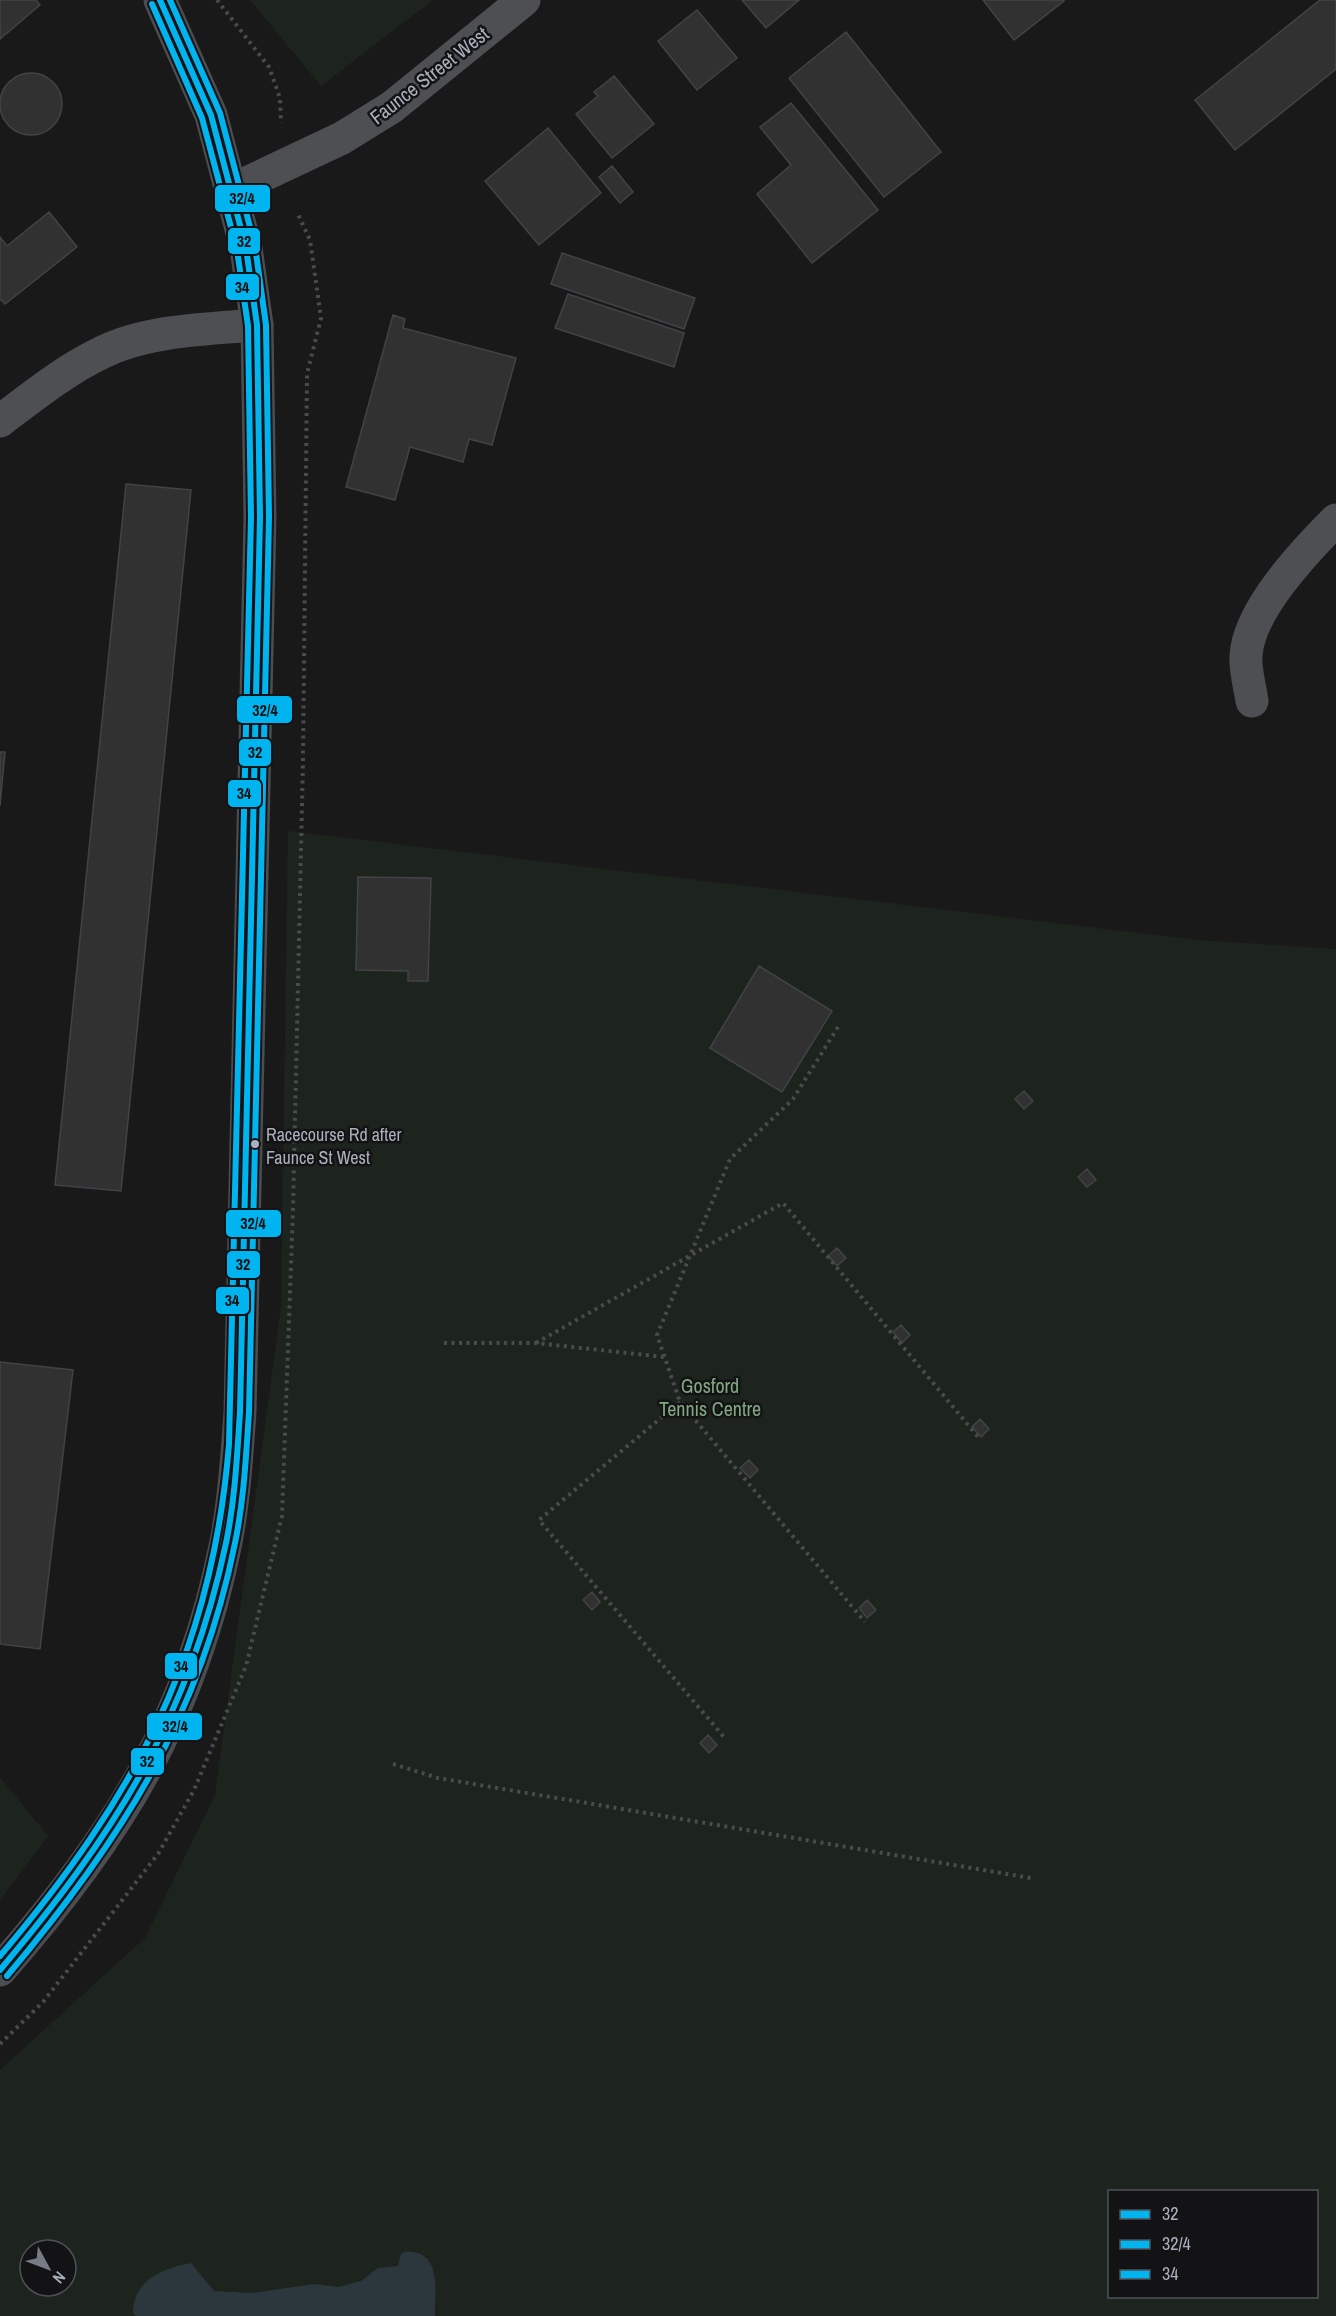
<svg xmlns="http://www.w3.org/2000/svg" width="1336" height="2316" font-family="'Archivo Narrow',sans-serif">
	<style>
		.green { fill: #1d241d; fill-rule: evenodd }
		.water { fill: #2b363d }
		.building { fill: #313132; stroke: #424346; stroke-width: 1.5 }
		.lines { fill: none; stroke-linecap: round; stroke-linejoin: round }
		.path { stroke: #494b4d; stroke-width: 4; stroke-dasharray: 3 4.5; stroke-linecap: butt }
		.street { stroke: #4d4f53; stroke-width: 33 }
		.secondary { stroke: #4c4d51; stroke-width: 33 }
		.bus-1-casing { stroke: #131316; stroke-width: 10 }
		.bus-2-casing { stroke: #131316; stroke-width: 10 }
		.bus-3-casing { stroke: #131316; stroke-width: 10 }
		.bus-1 { stroke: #00b5ef; stroke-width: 6 }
		.bus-2 { stroke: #00b5ef; stroke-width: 6 }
		.bus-3 { stroke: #00b5ef; stroke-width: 6 }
		.bus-dot { fill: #aab0bb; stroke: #131316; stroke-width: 2 }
		.labels { text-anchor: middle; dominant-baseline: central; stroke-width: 5; stroke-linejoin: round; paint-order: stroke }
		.bus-label { font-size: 18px; fill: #aab0bb; stroke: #131316; text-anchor: start }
		.street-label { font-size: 20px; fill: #aab0bb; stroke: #131316 }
		.park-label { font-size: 20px; fill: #80a87f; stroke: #131316 }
		.line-badge { stroke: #131316; stroke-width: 2 }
		.pale-badge-label { font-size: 16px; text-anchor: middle; font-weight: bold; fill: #111 }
	</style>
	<rect width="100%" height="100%" fill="#19191a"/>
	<path class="green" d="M 250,0 L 433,0 L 321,86 Z
		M 288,831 L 1197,940 L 1336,949 L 1336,2316 L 0,2316 L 0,2070 L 145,1938 L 215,1795 L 281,1307 ZM 1110,2192 L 1316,2192 L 1316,2296 L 1110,2296 ZM 30,2250 L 66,2250 L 66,2286 L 30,2286 Z
		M 0,1777 L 48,1836 L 0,1900 Z"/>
	<path class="water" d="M 404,2252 C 444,2249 434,2293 435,2316 L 136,2316 L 133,2313 C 133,2280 164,2268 191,2263 L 214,2291 L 252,2293 L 315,2284 L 338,2287 L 361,2281 L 378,2268 L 398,2266 L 401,2254 Z"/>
	<path class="building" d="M 0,0 L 36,0 L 40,5 L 0,39 Z
		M 742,0 L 799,0 L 766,28 Z
		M 983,0 L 1064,0 L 1064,1 L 1014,40 Z
		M 1320,0 L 1336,0 L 1336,69 L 1235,150 L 1195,100 Z
		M 697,10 L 737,58 L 697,90 L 658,41 Z
		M 846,32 L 941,152 L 884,197 L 789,78 Z
		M0 104a31 31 0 1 1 62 0a31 31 0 1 1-62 0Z
		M 614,76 L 654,124 L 612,158 L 576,114 L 598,96 L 594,92 Z
		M 791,103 L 878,210 L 812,263 L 757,194 L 791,165 L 760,127 Z
		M 548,128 L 601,193 L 539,245 L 485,181 Z
		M 612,166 L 633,192 L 620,203 L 599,177 Z
		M 49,212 L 77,247 L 5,304 L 0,299 L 0,237 L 7,246 Z
		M 562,253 L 695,298 L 684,329 L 551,284 Z
		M 568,294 L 684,333 L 674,367 L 555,328 Z
		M 393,315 L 405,319 L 403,328 L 516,358 L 492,445 L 469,439 L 463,462 L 410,447 L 395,500 L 346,487 Z
		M 126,484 L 191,490 L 121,1191 L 55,1185 Z
		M 0,752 L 5,752 L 0,806 Z
		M 358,877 L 431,878 L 428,981 L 408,981 L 408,971 L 356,970 Z
		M 759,966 L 832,1011 L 782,1092 L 710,1048 Z
		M 1024,1091 L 1033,1101 L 1024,1109 L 1015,1099 Z
		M 1087,1169 L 1096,1180 L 1087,1187 L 1078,1177 Z
		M 837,1248 L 846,1258 L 837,1266 L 828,1256 Z
		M 901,1325 L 910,1335 L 902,1343 L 893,1332 Z
		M 0,1362 L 73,1370 L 40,1649 L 0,1644 Z
		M 980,1419 L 989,1429 L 981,1437 L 972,1427 Z
		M 749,1460 L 758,1470 L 750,1478 L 740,1468 Z
		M 592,1592 L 600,1602 L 592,1610 L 583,1600 Z
		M 867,1600 L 876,1610 L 867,1618 L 859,1608 Z
		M 708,1735 L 717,1745 L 709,1753 L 700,1743 Z"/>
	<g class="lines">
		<path class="path" d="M 217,0 L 269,67 L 280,98 L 281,123
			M 838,1027 L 793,1099 L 730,1159 L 657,1335 L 680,1402 L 865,1622
			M 444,1343 L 536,1343 L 664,1357
			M 536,1343 L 783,1203 L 979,1438
			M 680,1402 L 539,1520 L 724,1737
			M 393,1764 L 438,1778 L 1031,1878
			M 0,2044 L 43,2002 L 158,1854 L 194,1790 L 246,1666 L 282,1516 L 293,1209 L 303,760 L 307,374 L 321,318 L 310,240 L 297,212"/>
		<path class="street" d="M 232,190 L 342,138 L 392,107 L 524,0
			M 0,421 C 33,396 65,370 103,352 C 148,330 207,329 257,325
			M 1252,701 C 1250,687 1245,670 1246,656 C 1248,611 1305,551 1336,520"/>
		<path class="secondary" d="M 0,1970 C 117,1837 191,1718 226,1542 C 234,1500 237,1455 240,1412 L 260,517 L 257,325 L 246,248 L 211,115 L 160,0"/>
		<g class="bus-1-casing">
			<path id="bus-1" d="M 0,1970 C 114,1835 189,1719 226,1543 C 235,1500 237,1456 240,1412 L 260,517 L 257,325 L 246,248 L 211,115 L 160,0"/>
		</g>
		<g class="bus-2-casing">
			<path id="bus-2" d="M 7,1976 C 120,1842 200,1718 235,1543 C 244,1500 246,1456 249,1412 L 269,517 L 266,325 L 255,246 L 220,113 L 170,0"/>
		</g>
		<g class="bus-3-casing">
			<path id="bus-3" d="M 0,1956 C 135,1797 212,1655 229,1444 L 251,517 L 248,326 L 237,250 L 202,118 L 152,4"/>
		</g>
		<use href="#bus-1" class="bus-1"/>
		<use href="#bus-2" class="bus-2"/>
		<use href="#bus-3" class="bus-3"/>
	</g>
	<circle class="bus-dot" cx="255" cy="1144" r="5"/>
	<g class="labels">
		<g class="bus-label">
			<text x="266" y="1134">Racecourse Rd after<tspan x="266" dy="23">Faunce St West</tspan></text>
		</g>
		<g class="street-label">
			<text transform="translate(429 75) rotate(-38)">Faunce Street West</text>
		</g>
		<g class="park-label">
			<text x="710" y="1385">Gosford<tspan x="710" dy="23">Tennis Centre</tspan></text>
		</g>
	</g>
	<g class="line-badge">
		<rect x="214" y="184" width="57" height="29" rx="6" fill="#00b5ef"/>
		<rect x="227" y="227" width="34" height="28" rx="6" fill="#00b5ef"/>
		<rect x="225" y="273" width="35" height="28" rx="6" fill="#00b5ef"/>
		<rect x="236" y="695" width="57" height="29" rx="6" fill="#00b5ef"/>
		<rect x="238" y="738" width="34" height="29" rx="6" fill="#00b5ef"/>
		<rect x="227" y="779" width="35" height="29" rx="6" fill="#00b5ef"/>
		<rect x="225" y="1209" width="57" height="29" rx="6" fill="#00b5ef"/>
		<rect x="226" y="1250" width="35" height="29" rx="6" fill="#00b5ef"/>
		<rect x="215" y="1286" width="35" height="29" rx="6" fill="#00b5ef"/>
		<rect x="164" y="1652" width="34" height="28" rx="6" fill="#00b5ef"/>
		<rect x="146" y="1712" width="57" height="29" rx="6" fill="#00b5ef"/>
		<rect x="130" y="1747" width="35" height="29" rx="6" fill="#00b5ef"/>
	</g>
	<g class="pale-badge-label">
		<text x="242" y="204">32/4</text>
		<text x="244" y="247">32</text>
		<text x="242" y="293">34</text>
		<text x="265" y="716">32/4</text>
		<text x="255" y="758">32</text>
		<text x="244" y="799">34</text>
		<text x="253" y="1229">32/4</text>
		<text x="243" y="1270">32</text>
		<text x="232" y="1306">34</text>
		<text x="181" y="1672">34</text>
		<text x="175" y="1732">32/4</text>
		<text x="147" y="1767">32</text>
	</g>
	<rect x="1108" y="2190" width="210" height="108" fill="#131316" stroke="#4f5258" stroke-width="1.5"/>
	<rect x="1120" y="2210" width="30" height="9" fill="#00b5ef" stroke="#4f5258" stroke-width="1.5"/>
	<text x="1162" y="2220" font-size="18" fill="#aab0bb">32</text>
	<rect x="1120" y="2240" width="30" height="9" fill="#00b5ef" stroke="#4f5258" stroke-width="1.5"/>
	<text x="1162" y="2250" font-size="18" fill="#aab0bb">32/4</text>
	<rect x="1120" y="2270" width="30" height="9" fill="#00b5ef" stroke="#4f5258" stroke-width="1.5"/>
	<text x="1162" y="2280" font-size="18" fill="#aab0bb">34</text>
	<g transform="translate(48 2268) rotate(131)"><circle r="28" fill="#131316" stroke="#4f5258" stroke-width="1.5"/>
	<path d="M0-4.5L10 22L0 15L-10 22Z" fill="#777b83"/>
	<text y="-9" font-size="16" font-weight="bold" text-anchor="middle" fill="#aab0bb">N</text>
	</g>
</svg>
